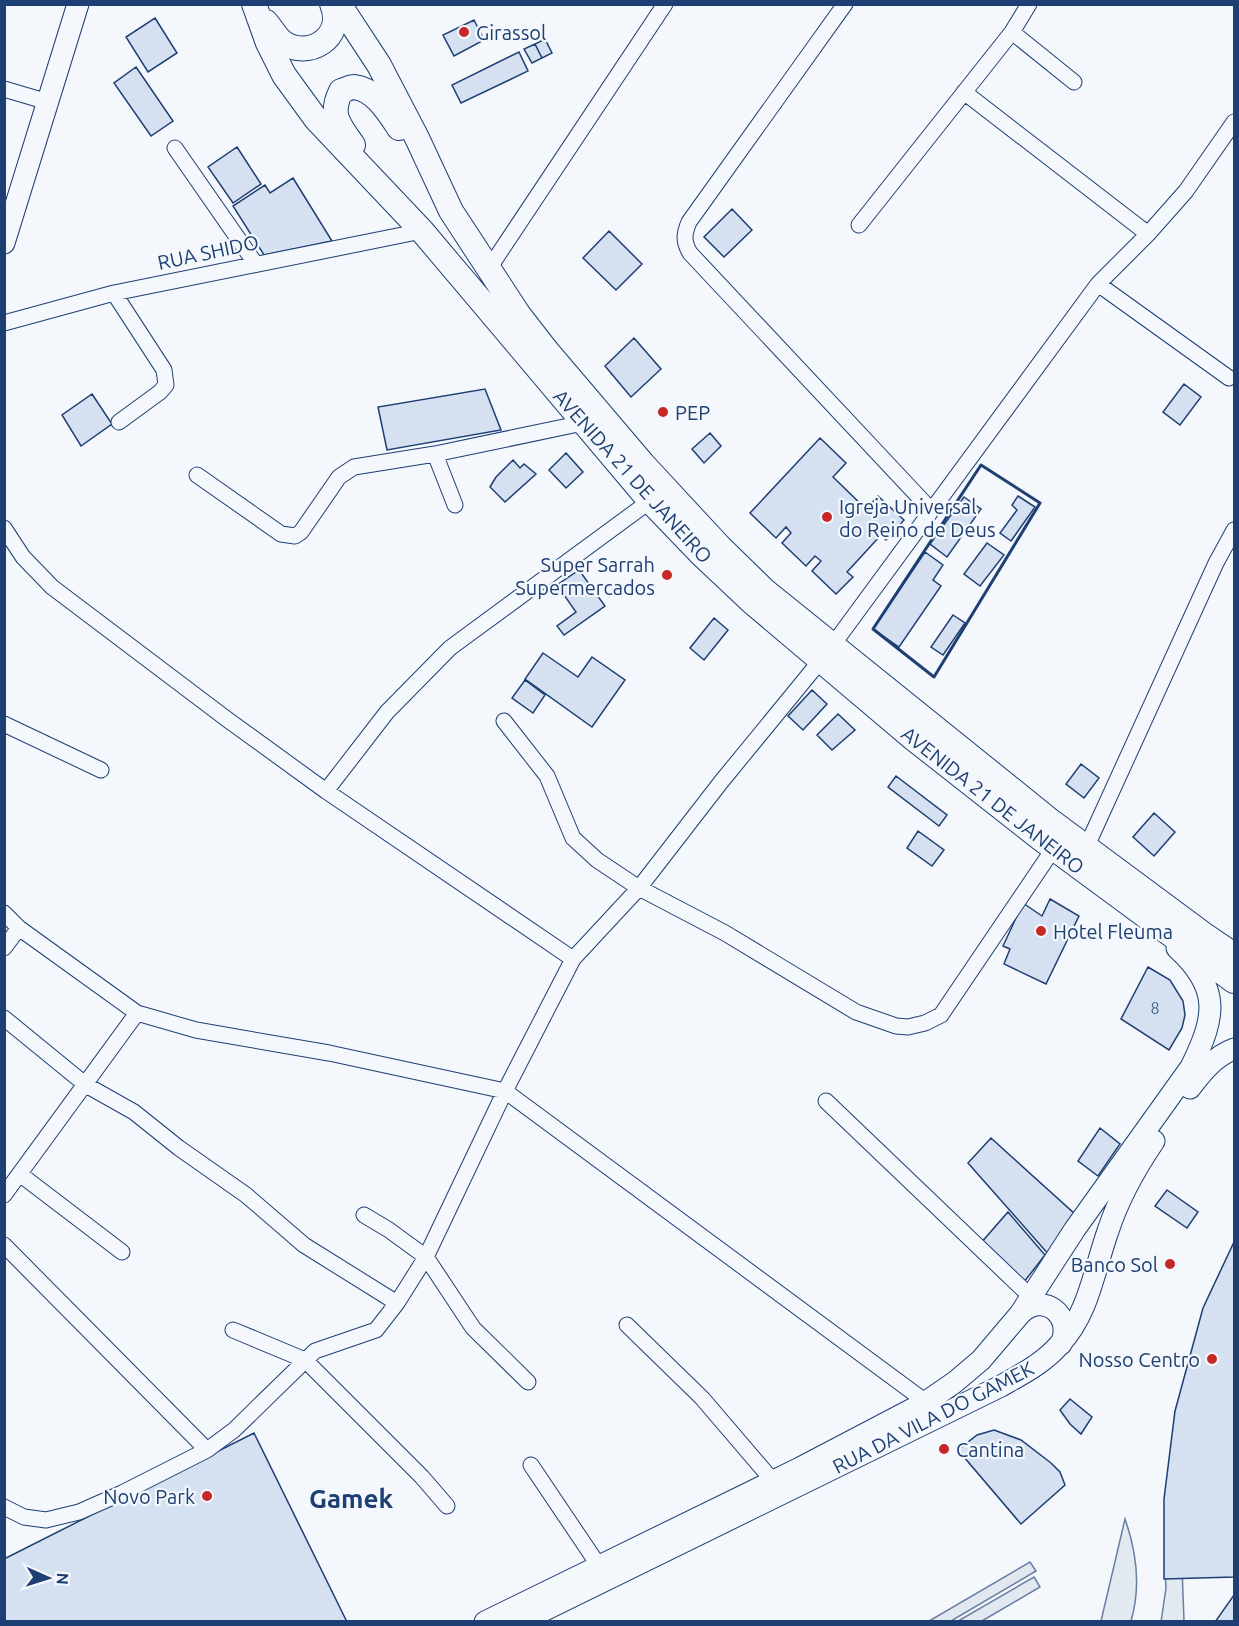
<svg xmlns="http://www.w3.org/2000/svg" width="1239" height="1626" font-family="Ubuntu,sans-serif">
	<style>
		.green { fill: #e3e9f0; stroke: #687fa3; stroke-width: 1.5 }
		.parking { fill: #e3e8f0; stroke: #687fa3; stroke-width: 1.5 }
		.building { fill: #d5e0f0; stroke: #1d3f73; stroke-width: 1.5 }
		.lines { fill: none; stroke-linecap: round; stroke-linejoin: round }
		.street-casing { stroke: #1d3f73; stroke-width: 17 }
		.secondary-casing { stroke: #1d3f73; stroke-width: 23 }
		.primary-casing { stroke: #1d3f73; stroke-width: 26 }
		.street { stroke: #f4f7fb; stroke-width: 15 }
		.secondary { stroke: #f4f7fb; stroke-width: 21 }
		.primary { stroke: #f4f7fb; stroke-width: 24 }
		.wall { stroke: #1d3f73; stroke-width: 3 }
		.poi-dot { fill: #c62828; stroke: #f4f7fb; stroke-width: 2 }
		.labels { text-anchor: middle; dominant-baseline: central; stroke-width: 4.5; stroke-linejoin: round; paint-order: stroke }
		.number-label { font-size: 16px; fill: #4b6792 }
		.poi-label { font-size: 20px; fill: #1d3f73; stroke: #f4f7fb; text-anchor: start }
		.street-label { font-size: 20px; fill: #1d3f73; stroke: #f4f7fb }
		.district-label { font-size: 26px; font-weight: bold; fill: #1d3f73; stroke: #f4f7fb }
	</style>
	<rect width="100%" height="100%" fill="#f4f7fb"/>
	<path class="green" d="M 1125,1519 C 1137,1553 1141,1587 1131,1621 L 1101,1621 Z
		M 1182,1567 L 1184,1621 L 1161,1622 L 1166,1588 L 1165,1568 Z"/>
	<path class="parking" d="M 1030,1562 L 1036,1571 L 951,1621 L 929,1621 Z
		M 1034,1577 L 1040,1587 L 982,1621 L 958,1621 Z"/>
	<path class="building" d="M 155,18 L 177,53 L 148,72 L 126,37 Z
		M 474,20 L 484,40 L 454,56 L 443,35 Z
		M 545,39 L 552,53 L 542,58 L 535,44 Z
		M 535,44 L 542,58 L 532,63 L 524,49 Z
		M 519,52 L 528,71 L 461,103 L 452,85 Z
		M 136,67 L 173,121 L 151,136 L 114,83 Z
		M 237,147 L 261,184 L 233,203 L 208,167 Z
		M 293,178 L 332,241 L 264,255 L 233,206 L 265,185 L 270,193 Z
		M 732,209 L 752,230 L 724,257 L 704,237 Z
		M 609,231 L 642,264 L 616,290 L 583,258 Z
		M 634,338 L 661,369 L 631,397 L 605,366 Z
		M 1184,384 L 1201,397 L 1180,425 L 1163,412 Z
		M 485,389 L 501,430 L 387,450 L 378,407 Z
		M 92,394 L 112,424 L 81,446 L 62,415 Z
		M 710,433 L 721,446 L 704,463 L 692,449 Z
		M 820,438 L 846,463 L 833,477 L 866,509 L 878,496 L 904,520 L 886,540 L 881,535 L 847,572 L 853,577 L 836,594 L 812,571 L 821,561 L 815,556 L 806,566 L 782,543 L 791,533 L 786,527 L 776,538 L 750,513 Z
		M 566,453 L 583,472 L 566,488 L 549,470 Z
		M 513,460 L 520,468 L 524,464 L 536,474 L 505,502 L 490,487 L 496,477 Z
		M 1018,496 L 1035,507 L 1011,541 L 1000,533 L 1017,510 L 1012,505 Z
		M 964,497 L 981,509 L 947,557 L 930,544 Z
		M 987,543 L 1004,555 L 980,586 L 964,574 Z
		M 925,552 L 943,565 L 933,580 L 941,586 L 899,647 L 873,629 Z
		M 579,570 L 605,606 L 564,635 L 557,626 L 576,612 L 557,585 Z
		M 953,615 L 965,623 L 943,655 L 931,647 Z
		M 714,618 L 728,630 L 704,660 L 690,648 Z
		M 543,653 L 578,677 L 592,657 L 625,680 L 592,727 L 525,679 Z
		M 525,680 L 545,695 L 533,713 L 512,698 Z
		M 812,690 L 827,704 L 803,730 L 788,716 Z
		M 838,714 L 855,730 L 832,750 L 817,735 Z
		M 1081,764 L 1099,778 L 1084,798 L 1066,784 Z
		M 896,776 L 947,815 L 939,826 L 888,787 Z
		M 1154,813 L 1175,832 L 1154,856 L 1133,837 Z
		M 918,831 L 944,850 L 932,866 L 907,848 Z
		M 1050,899 L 1079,916 L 1046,984 L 1004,964 L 1010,949 L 1003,946 L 1023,903 L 1042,916 Z
		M 1148,967 L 1170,980 L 1183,1001 L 1185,1015 L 1182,1028 L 1169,1050 L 1121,1019 Z
		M 1100,1128 L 1120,1144 L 1098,1176 L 1078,1161 Z
		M 991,1138 L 1076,1215 L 1050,1256 L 968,1163 Z
		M 1167,1190 L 1198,1212 L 1187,1228 L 1155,1206 Z
		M 1008,1212 L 1045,1255 L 1024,1282 L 980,1244 Z
		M 1234,1242 L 1234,1577 L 1164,1579 L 1164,1499 L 1175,1411 L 1203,1308 Z
		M 1070,1399 L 1092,1417 L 1081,1434 L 1070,1424 L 1060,1410 Z
		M 994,1430 L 1021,1440 L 1051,1463 L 1060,1472 L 1065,1485 L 1021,1524 L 958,1450 L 977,1435 Z
		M 254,1433 L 347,1622 L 4,1622 L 4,1559 Z
		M 1234,1595 L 1234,1622 L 1215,1622 Z"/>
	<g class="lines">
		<g class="street-casing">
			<path id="street" d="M 845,4 L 689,222 C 684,234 683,241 690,253 L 931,510
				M 1012,32 L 1074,82
				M 4,89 L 48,102
				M 964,92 L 1148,234
				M 175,148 L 255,263
				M 859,225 L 1012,32 L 1029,4
				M 488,270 L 665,4
				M 1098,284 L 1229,378
				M 114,293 L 164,370 L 166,385 L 160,392 L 119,422
				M 4,323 L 114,293 L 422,231
				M 435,454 L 455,505
				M 197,475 L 281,534 L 295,536 L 301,532 L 339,477 L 354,467 L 435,454 L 583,423
				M 4,528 L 23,557 L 52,587 L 228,720 L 326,791 L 573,959
				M 832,646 L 1098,284 L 1148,234 L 1186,191 L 1234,122
				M 504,721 L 547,776 L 573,838 L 597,860 L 639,888 L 725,933 L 856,1012 L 896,1026 L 908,1027 L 925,1023 L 941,1015 L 1054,848
				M 4,724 L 101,770
				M 326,791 L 387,712 L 450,648 L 650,501
				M 1086,848 L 1216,563 L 1234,530
				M 4,913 L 19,928 L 137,1013 L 196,1030 L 329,1053 L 505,1091 L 926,1402
				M 4,948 L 19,928
				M 4,1018 L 86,1085 L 134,1112 L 179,1148 L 246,1195 L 304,1245 L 397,1303
				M 826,1101 L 1031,1297
				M 21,1175 L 122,1252
				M 4,1195 L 137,1013
				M 364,1215 L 389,1230 L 426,1257 L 473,1328 L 528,1382
				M 4,1245 L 207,1450
				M 627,1325 L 702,1398 L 773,1481
				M 233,1330 L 305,1360 L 422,1477 L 447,1506
				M 531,1465 L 599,1566
				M 4,1507 L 24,1517 L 46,1520 L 79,1512 L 122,1493 L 207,1450 L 234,1430 L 315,1351 L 376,1330 L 397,1303 L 426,1257 L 505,1091 L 573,959 L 639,888 L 721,782 L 821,660"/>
		</g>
		<g class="secondary-casing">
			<path id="secondary" d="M 4,243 L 78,4
				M 1190,1088 C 1202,1072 1215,1056 1234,1049
				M 1020,1314 C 1043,1291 1074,1315 1061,1344
				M 485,1622 L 800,1468 L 926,1402 L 955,1382 L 981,1360 L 1020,1314 L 1075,1229 L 1191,1067 C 1215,1018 1222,989 1177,948
				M 520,1622 L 1001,1386 C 1022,1374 1044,1363 1060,1344 C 1089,1313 1094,1270 1108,1231 C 1118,1200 1135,1169 1154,1141"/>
		</g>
		<g class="primary-casing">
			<path id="primary" d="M 254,4 L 268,43 L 284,75 L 316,119 L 422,231 L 650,501 L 701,554 L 752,602 L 914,739 L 1040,838 L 1234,981
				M 339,4 L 379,65 L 417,138 L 451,211 L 519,315 L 547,351 L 643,464 L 719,546 L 764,590 L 1052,822 L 1203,934 L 1234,955
				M 266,22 C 271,28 276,36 281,41 C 307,61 346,38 332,4
				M 353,145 C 339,125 329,115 341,91 C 345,90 350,87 354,87 C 375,89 389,113 399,128"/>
		</g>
		<use href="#street" class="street"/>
		<use href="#secondary" class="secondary"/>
		<use href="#primary" class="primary"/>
		<path class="wall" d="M 981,465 L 1040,503 L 934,677 L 873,629 Z"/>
	</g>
	<g class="poi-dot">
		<circle cx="464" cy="32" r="6"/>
		<circle cx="663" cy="412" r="6"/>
		<circle cx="827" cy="517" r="6"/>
		<circle cx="667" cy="575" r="6"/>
		<circle cx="1041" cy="931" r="6"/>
		<circle cx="1170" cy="1264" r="6"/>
		<circle cx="1212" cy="1359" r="6"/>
		<circle cx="944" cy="1449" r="6"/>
		<circle cx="207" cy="1496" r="6"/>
	</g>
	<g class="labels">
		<g class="number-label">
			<text x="1155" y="1008">8</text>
		</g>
		<g class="poi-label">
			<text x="476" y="32">Girassol</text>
			<text x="675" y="412">PEP</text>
			<text x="839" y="506">Igreja Universal<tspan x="839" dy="23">do Reino de Deus</tspan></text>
			<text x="655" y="564" text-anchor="end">Super Sarrah<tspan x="655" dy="23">Supermercados</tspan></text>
			<text x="1053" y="931">Hotel Fleuma</text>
			<text x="1158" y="1264" text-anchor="end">Banco Sol</text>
			<text x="1200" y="1359" text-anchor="end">Nosso Centro</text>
			<text x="956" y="1449">Cantina</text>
			<text x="195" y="1496" text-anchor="end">Novo Park</text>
		</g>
		<g class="street-label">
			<text transform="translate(208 252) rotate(-12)">RUA SHIDO</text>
			<text transform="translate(633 476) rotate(48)">AVENIDA 21 DE JANEIRO</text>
			<text transform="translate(993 800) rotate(38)">AVENIDA 21 DE JANEIRO</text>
			<text transform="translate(933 1417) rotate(-27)">RUA DA VILA DO GAMEK</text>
		</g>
		<g class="district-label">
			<text x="351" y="1498">Gamek</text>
		</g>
	</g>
	<rect width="1239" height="1626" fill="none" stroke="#1d3f73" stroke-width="12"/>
	<g transform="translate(48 1578) rotate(93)" stroke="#f4f7fb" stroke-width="4.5" paint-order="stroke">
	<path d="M0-4.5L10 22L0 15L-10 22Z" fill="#1d3f73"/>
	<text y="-9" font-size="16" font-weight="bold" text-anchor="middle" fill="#1d3f73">N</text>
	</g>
</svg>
